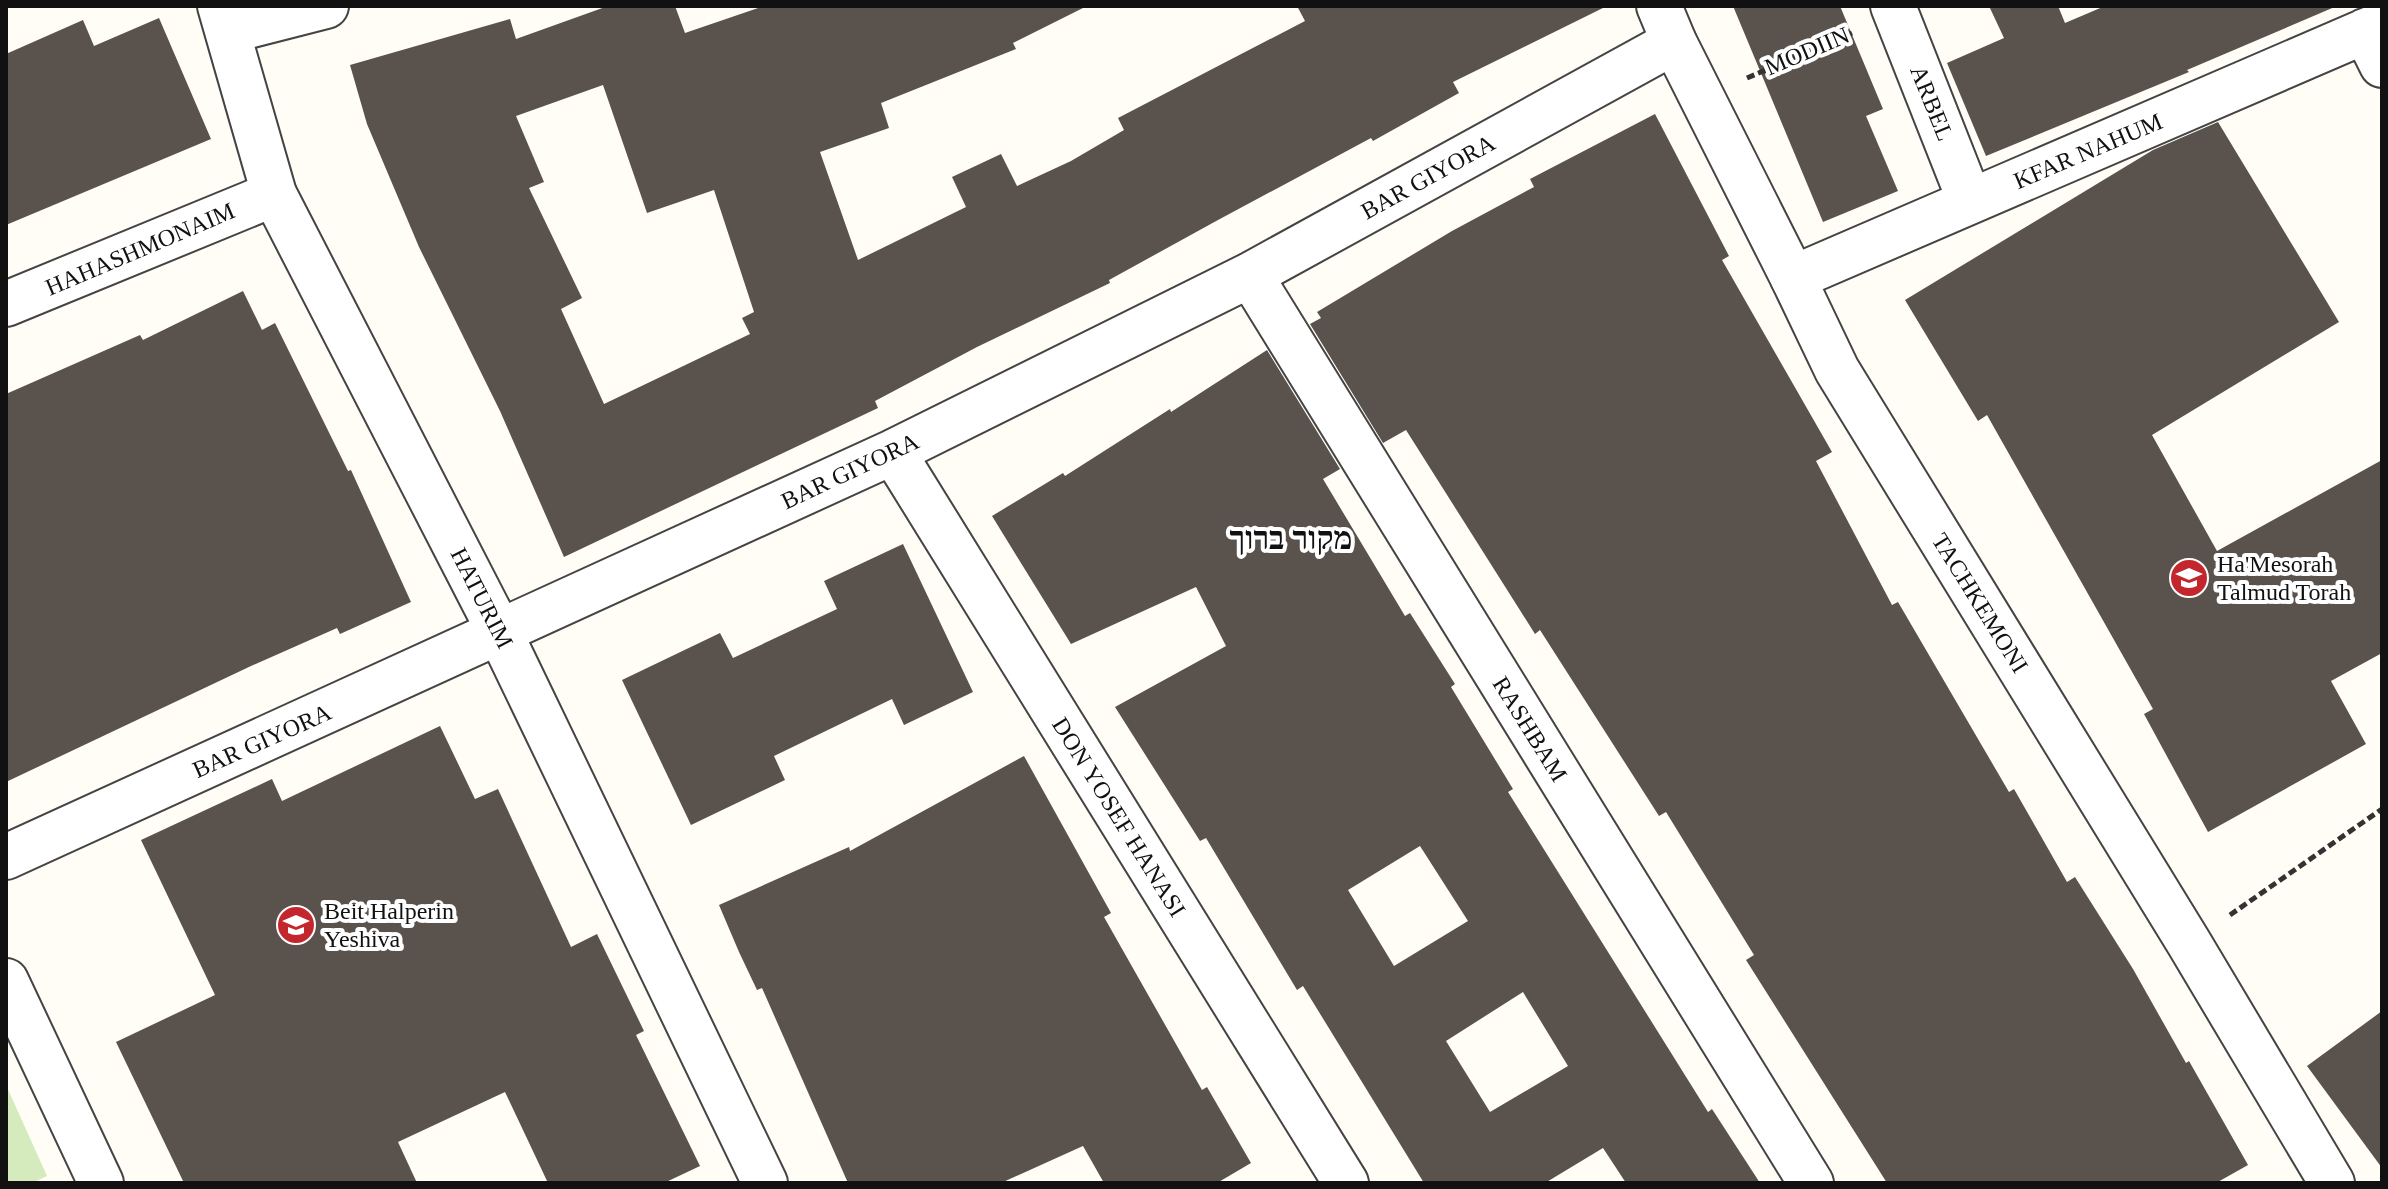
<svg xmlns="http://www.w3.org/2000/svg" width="2388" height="1189" font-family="'Times New Roman',Heebo,serif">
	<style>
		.green { fill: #d5ebbd }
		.building { fill: #5a524d; fill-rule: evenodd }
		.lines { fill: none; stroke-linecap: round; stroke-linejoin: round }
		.pedestrian-casing { stroke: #444; stroke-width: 48 }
		.minor-casing { stroke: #444; stroke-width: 48 }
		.tertiary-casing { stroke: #444; stroke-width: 48 }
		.path { stroke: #333; stroke-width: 5; stroke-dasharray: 8 4; stroke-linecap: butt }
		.pedestrian { stroke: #fff; stroke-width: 44 }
		.minor { stroke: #fff; stroke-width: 44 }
		.tertiary { stroke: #fff; stroke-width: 44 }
		.labels { text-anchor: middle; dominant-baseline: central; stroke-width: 8; stroke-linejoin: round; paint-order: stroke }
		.street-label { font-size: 24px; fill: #111; stroke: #fff }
		.poi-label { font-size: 24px; fill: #111; stroke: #fff; text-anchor: start }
		.district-label { font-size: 32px; font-weight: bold; fill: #111; stroke: #fff }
	</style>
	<rect width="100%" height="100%" fill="#fffdf5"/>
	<path class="green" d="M 6,1085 L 47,1176 L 32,1183 L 6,1183 Z"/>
	<path class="building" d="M 608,6 L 675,6 L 685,33 L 764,6 L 1087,6 L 1013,43 L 1016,49 L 881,103 L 889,128 L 820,152 L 858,260 L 966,207 L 952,177 L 1001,154 L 1017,186 L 1071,161 L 1124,130 L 1118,118 L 1305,21 L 1297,6 L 1607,6 L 1453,82 L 1459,93 L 1373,141 L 1371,138 L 1218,220 L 1109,280 L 1110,283 L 977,347 L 875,401 L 878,408 L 564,557 L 500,411 L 419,247 L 367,124 L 350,65 L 510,19 L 516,39 ZM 603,85 L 647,213 L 714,190 L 754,312 L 742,318 L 750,334 L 604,404 L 561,309 L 582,298 L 529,188 L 544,182 L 516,116 Z
		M 1733,6 L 1840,6 L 1883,109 L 1866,116 L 1898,191 L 1823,222 Z
		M 1989,6 L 2058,6 L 2065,23 L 2105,6 L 2337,6 L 2187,70 L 2189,72 L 1986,156 L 1947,63 L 2004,38 Z
		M 159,18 L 211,139 L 6,225 L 6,54 L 83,20 L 94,46 Z
		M 1655,114 L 1729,256 L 1722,260 L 1832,452 L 1816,461 L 1892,605 L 1898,602 L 2009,792 L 2014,789 L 2067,882 L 2075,877 L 2133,969 L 2186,1063 L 2189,1061 L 2248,1165 L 2216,1183 L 1887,1183 L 1746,960 L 1754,955 L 1666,812 L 1659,816 L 1540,630 L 1535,634 L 1406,430 L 1383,443 L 1310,324 L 1321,318 L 1317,312 L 1452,231 L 1534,187 L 1530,179 Z
		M 2218,122 L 2339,322 L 2152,435 L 2217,551 L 2382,460 L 2382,653 L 2331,681 L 2366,744 L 2208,832 L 2144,714 L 2153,709 L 1987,415 L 1978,421 L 1905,300 L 2153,150 Z
		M 243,291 L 262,330 L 275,323 L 348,471 L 351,470 L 411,602 L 340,634 L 337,628 L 251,666 L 6,782 L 6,394 L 140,335 L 143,340 Z
		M 1267,350 L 1340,469 L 1323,479 L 1405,616 L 1410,613 L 1455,684 L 1451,687 L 1513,789 L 1508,792 L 1708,1112 L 1712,1109 L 1760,1183 L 1626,1183 L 1603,1148 L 1545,1183 L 1424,1183 L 1303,986 L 1297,990 L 1206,838 L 1200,841 L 1115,707 L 1226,646 L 1196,587 L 1071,644 L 992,516 L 1063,473 L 1065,476 L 1170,409 L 1171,412 ZM 1420,846 L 1468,921 L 1394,966 L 1348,890 ZM 1523,992 L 1568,1066 L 1490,1112 L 1446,1041 Z
		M 903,544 L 973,692 L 904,725 L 892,699 L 774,756 L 785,780 L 691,825 L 622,680 L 720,633 L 733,658 L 837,609 L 824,581 Z
		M 440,726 L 475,799 L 498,789 L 571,947 L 597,934 L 644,1031 L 636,1035 L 700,1166 L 664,1183 L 548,1183 L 505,1092 L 398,1142 L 417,1183 L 184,1183 L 116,1042 L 215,995 L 141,840 L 272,779 L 282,801 Z
		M 1024,756 L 1111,913 L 1104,917 L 1202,1090 L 1207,1087 L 1251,1163 L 1217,1183 L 1104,1183 L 1083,1146 L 1001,1183 L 848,1183 L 762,988 L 757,990 L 739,952 L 719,905 L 849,847 L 850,851 Z
		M 2382,1011 L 2382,1168 L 2307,1066 Z"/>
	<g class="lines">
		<g class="pedestrian-casing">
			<path id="pedestrian" d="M 1893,6 L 1970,201"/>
		</g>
		<g class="minor-casing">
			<path id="minor" d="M 228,31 L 326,6
				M 2365,31 L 2382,65
				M 1250,275 L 1811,1183
				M 1793,278 L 2382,24
				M 6,304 L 274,194
				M 893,452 L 1346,1183
				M 6,857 L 893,452 L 1250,275 L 1674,42
				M 6,981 L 101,1183"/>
		</g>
		<g class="tertiary-casing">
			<path id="tertiary" d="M 220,6 L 274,194 L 500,633 L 765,1183
				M 1659,6 L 1674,42 L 1793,278 L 1837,370 L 2189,943 L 2332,1183"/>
		</g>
		<path class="path" d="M 1747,78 L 1852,33
			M 2230,915 L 2382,809"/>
		<use href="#pedestrian" class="pedestrian"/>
		<use href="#minor" class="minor"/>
		<use href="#tertiary" class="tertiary"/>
	</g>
	<defs>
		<g id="school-disc" transform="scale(2)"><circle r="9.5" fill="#c4262e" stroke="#fff"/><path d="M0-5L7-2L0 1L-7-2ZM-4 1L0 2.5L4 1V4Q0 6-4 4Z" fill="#fff"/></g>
	</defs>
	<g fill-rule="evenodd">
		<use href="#school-disc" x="2189" y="578"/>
		<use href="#school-disc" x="296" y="925"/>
	</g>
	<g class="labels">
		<g class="street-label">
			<text transform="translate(1807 51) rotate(-23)">MODIIN</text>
			<text transform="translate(1932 103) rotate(68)">ARBEL</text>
			<text transform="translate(2088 151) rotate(-23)">KFAR NAHUM</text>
			<text transform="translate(1428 177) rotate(-29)">BAR GIYORA</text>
			<text transform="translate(140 249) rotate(-23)">HAHASHMONAIM</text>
			<text transform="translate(850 471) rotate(-25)">BAR GIYORA</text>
			<text transform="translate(482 598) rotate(63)">HATURIM</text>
			<text transform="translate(1980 603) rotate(58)">TACHKEMONI</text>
			<text transform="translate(1530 729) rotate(58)">RASHBAM</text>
			<text transform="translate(262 741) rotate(-24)">BAR GIYORA</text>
			<text transform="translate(1119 817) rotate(58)">DON YOSEF HANASI</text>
		</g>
		<g class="poi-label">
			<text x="2217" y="564">Ha'Mesorah<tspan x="2217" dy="28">Talmud Torah</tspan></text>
			<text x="324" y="911">Beit Halperin<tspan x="324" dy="28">Yeshiva</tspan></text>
		</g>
		<g class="district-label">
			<text x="1291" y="538">מקור ברוך</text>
		</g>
	</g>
	<rect width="2388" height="1189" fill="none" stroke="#111111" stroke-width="16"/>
</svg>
